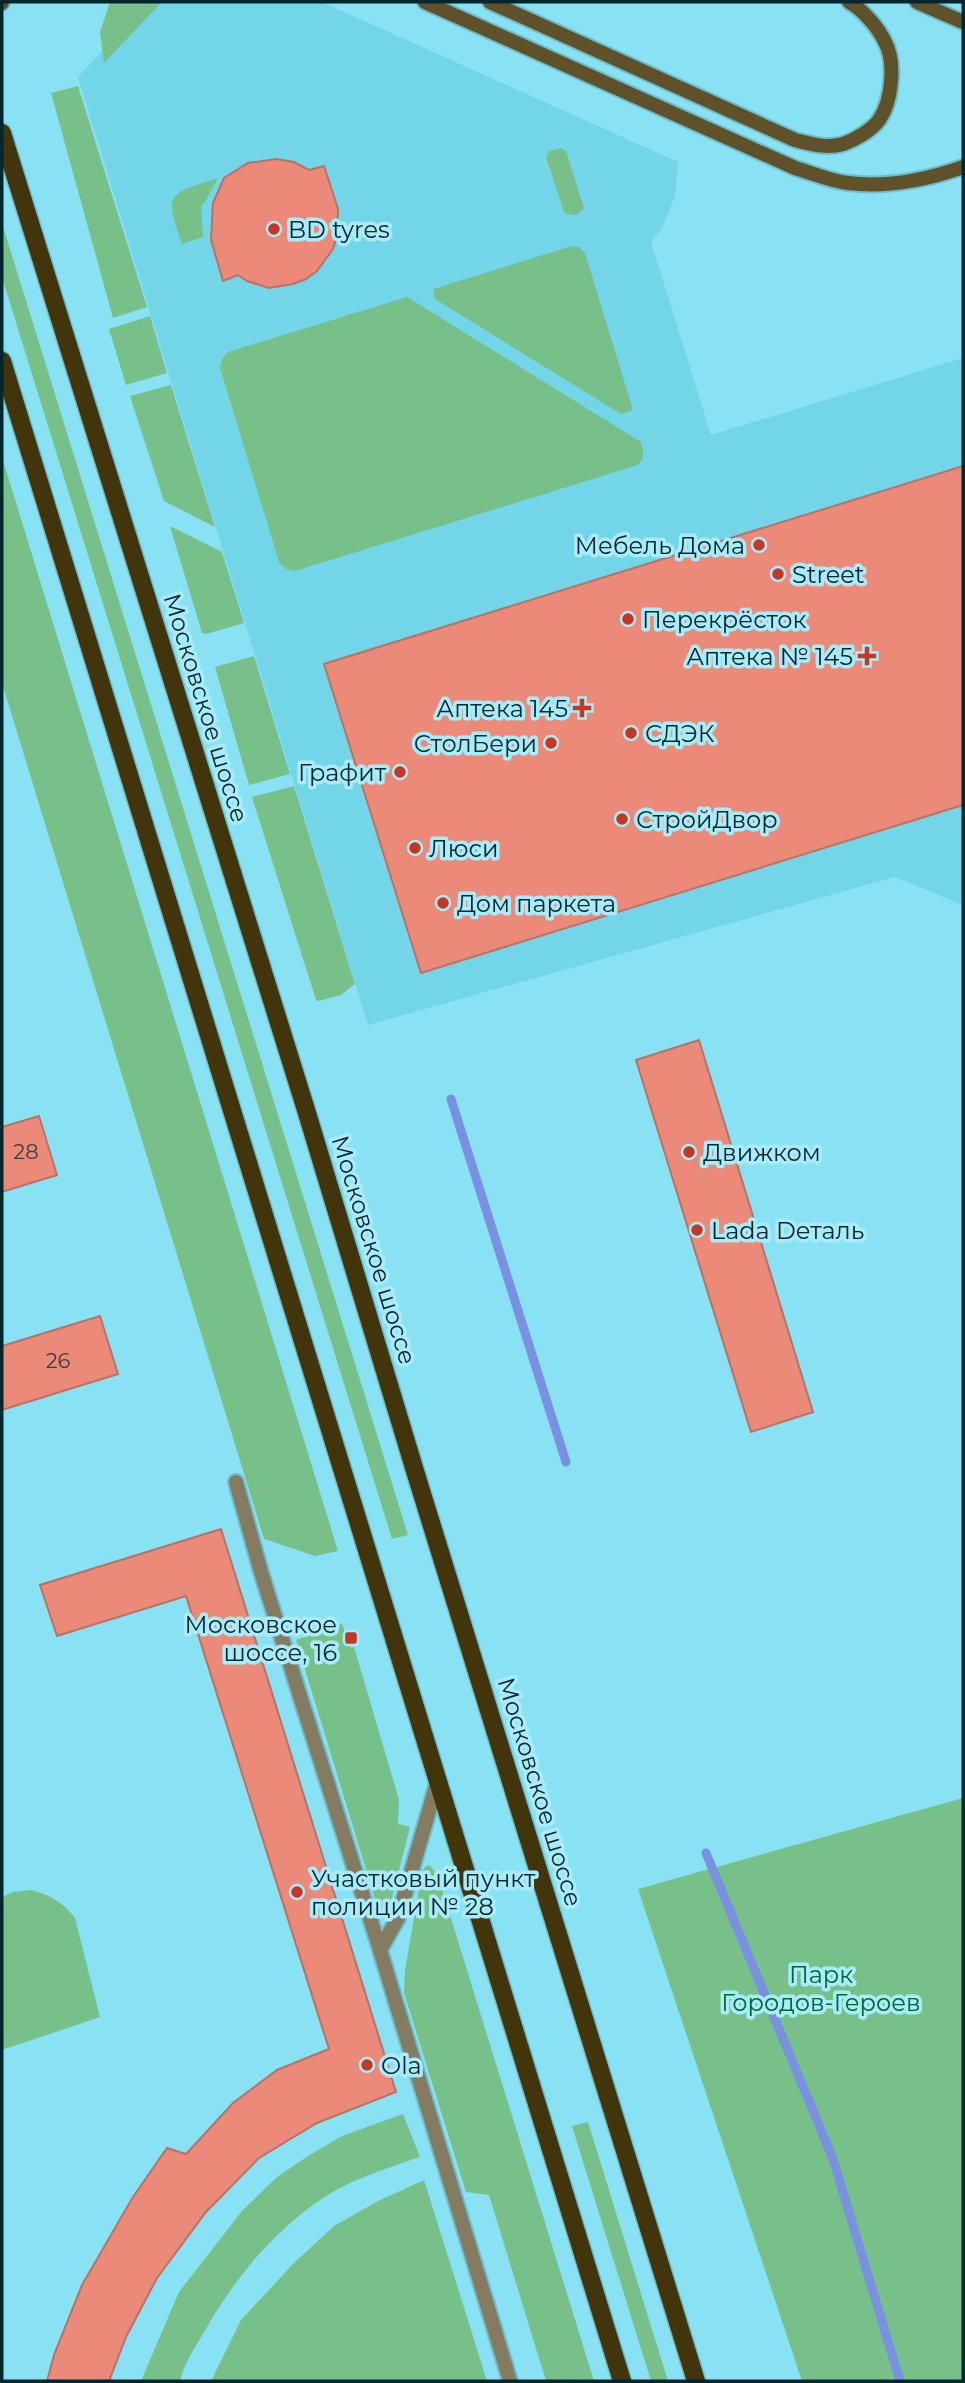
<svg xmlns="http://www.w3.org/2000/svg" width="965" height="2383" font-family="Montserrat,sans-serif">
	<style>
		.built { fill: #72d6e8 }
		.green { fill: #78c08a }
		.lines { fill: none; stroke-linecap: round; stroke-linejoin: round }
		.stream { stroke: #7a91e1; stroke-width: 9 }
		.building { fill: #eb8a79; stroke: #b67366; stroke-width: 2 }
		.street-casing { stroke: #6ebdcc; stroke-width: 18 }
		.secondary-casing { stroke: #6ebdcc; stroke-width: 18 }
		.primary-casing { stroke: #6ebdcc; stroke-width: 21 }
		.street { stroke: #847b61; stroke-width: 14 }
		.secondary { stroke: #5f5129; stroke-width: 14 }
		.primary { stroke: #42350b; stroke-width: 18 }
		.poi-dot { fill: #c33724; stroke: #a8ecfa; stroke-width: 2.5 }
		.labels { text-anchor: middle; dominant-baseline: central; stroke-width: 7; stroke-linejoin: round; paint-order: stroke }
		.number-label { font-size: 21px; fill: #3b4041 }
		.poi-label { font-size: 24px; fill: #00272e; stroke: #a8ecfa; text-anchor: start }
		.street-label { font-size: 24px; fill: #00272e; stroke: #a8ecfa }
		.park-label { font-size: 24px; fill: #00672f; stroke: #a8ecfa }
	</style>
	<rect width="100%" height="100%" fill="#89e2f3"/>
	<path class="built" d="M 146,2 L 322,2 L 678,162 L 675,196 L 662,228 L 651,242 L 711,435 L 963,358 L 963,905 L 895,877 L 368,1025 L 78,77 Z"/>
	<path class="green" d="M 110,2 L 162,2 L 104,63 L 100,32 Z
		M 78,86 L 147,307 L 113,318 L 51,93 Z
		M 561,148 L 566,151 L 584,208 C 578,216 572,217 564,212 L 546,157 L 549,151 Z
		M 218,178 L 205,202 L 201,205 L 203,237 L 182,244 C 164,192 167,195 218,178 Z
		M 2,223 L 408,1535 L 392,1539 L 2,277 Z
		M 572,246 L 579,247 L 585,253 L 633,410 L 621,414 L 435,299 L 433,289 Z
		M 407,297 L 641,442 C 644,452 645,457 638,465 L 295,571 L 286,569 L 279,562 L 220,368 L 222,359 L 228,352 Z
		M 150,316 L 167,373 L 126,385 L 109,329 Z
		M 171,385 L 215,527 L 164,501 L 130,396 Z
		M 2,457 L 338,1551 L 315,1556 L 264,1539 L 2,683 Z
		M 170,526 L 222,552 L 244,623 L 206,634 L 202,633 Z
		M 254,656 L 290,774 L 249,785 L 215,667 Z
		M 294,786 L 355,984 L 341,995 L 319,1001 L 316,1000 L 252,797 Z
		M 342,1624 L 351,1648 L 354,1647 L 395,1786 L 399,1800 L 398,1824 L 410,1827 L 390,1906 L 385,1916 L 379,1912 L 296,1640 Z
		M 963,1798 L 963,2381 L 802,2381 L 638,1889 Z
		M 429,1865 L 437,1873 L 594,2381 L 546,2381 L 489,2195 L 466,2192 L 404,1993 L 405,1970 L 421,1877 L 424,1868 Z
		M 31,1890 C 50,1895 63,1902 75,1918 L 100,2017 L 2,2050 L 2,1897 L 13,1892 Z
		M 403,2114 L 420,2157 C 388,2168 355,2178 326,2196 C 274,2230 233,2280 203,2334 C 194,2349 184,2364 180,2381 L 141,2381 L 179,2292 L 242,2211 L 277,2177 L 308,2156 L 342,2136 Z
		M 588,2122 L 668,2381 L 651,2381 L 572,2126 Z
		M 424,2180 L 487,2381 L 211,2381 L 241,2320 L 294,2263 L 334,2226 L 378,2201 Z"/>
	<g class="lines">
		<path class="stream" d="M 451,1099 L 566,1462
			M 706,1853 L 833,2159 L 900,2381"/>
	</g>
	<path class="building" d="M 276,159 L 294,162 L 309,170 L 324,166 L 338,209 L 337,236 L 333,249 L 317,271 L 306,279 L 293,284 L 269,288 L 247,281 L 238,275 L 223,281 L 211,240 L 213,203 L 224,178 L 248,163 Z
		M 963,466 L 963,805 L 421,973 L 324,664 Z
		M 699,1040 L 813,1412 L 751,1432 L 636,1060 Z
		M 39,1116 L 57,1175 L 2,1192 L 2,1127 Z
		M 100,1316 L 118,1374 L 2,1410 L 2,1346 Z
		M 221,1529 L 396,2092 L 317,2123 L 259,2158 L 206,2212 L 157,2278 L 126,2337 L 109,2381 L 47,2381 L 54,2355 L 82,2285 L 133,2197 L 167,2148 L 186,2154 L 233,2103 L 277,2070 L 329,2049 L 186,1596 L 57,1636 L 40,1585 Z"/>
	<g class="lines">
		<g class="street-casing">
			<path id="street" d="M 236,1482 L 261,1572 L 380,1950 L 510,2381
				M 380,1950 L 398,1918 L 437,1783"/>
		</g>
		<g class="secondary-casing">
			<path id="secondary" d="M 425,2 L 795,168 C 812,173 830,181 848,183 C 888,188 926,180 963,167
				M 490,2 L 795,140 C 811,144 827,149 843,144 C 855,140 872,130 879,120 C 892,102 896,62 885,42 C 878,27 863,10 849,2
				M 917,2 L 963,22
				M 2,3 L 2,2"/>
		</g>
		<g class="primary-casing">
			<path id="primary" d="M 2,133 L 307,1113 L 415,1471 L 696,2381
				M 2,361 L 622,2381"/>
		</g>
		<use href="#street" class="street"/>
		<use href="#secondary" class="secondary"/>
		<use href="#primary" class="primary"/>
	</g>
	<g class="poi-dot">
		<circle cx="274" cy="229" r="7"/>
		<circle cx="759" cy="545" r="7"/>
		<circle cx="778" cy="574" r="7"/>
		<circle cx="628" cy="619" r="7"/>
		<path d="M863.5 645.5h7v7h7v7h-7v7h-7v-7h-7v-7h7z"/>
		<path d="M578.5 697.5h7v7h7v7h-7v7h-7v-7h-7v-7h7z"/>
		<circle cx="631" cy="733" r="7"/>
		<circle cx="551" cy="743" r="7"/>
		<circle cx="400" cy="772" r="7"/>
		<circle cx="622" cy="819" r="7"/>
		<circle cx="415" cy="848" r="7"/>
		<circle cx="443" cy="903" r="7"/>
		<circle cx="689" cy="1152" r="7"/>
		<circle cx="697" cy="1230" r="7"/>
		<rect x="344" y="1631" width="14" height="14" rx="3.5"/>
		<circle cx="297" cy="1892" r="7"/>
		<circle cx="367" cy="2065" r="7"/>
	</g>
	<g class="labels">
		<g class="number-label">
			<text x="26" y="1151">28</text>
			<text x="58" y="1360">26</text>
		</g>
		<g class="poi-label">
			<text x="288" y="229">BD tyres</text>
			<text x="745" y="545" text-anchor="end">Мебель Дома</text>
			<text x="792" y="574">Street</text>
			<text x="642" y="619">Перекрёсток</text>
			<text x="853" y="656" text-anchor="end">Аптека № 145</text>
			<text x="568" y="708" text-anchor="end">Аптека 145</text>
			<text x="645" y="733">СДЭК</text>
			<text x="537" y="743" text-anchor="end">СтолБери</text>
			<text x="386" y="772" text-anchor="end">Графит</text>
			<text x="636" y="819">СтройДвор</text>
			<text x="429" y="848">Люси</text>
			<text x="457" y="903">Дом паркета</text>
			<text x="703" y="1152">Движком</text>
			<text x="711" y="1230">Lada Dеталь</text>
			<text x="337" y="1624" text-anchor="end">Московское<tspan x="337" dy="28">шоссе, 16</tspan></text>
			<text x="311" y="1878">Участковый пункт<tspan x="311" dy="28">полиции № 28</tspan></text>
			<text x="381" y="2065">Ola</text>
		</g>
		<g class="street-label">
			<text transform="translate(206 708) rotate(73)">Московское шоссе</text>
			<text transform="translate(374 1250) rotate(73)">Московское шоссе</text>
			<text transform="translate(540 1792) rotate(73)">Московское шоссе</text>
		</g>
		<g class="park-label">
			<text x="821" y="1974">Парк<tspan x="821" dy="28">Городов-Героев</tspan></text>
		</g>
	</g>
	<rect width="965" height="2383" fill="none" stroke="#00272e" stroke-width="7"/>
</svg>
